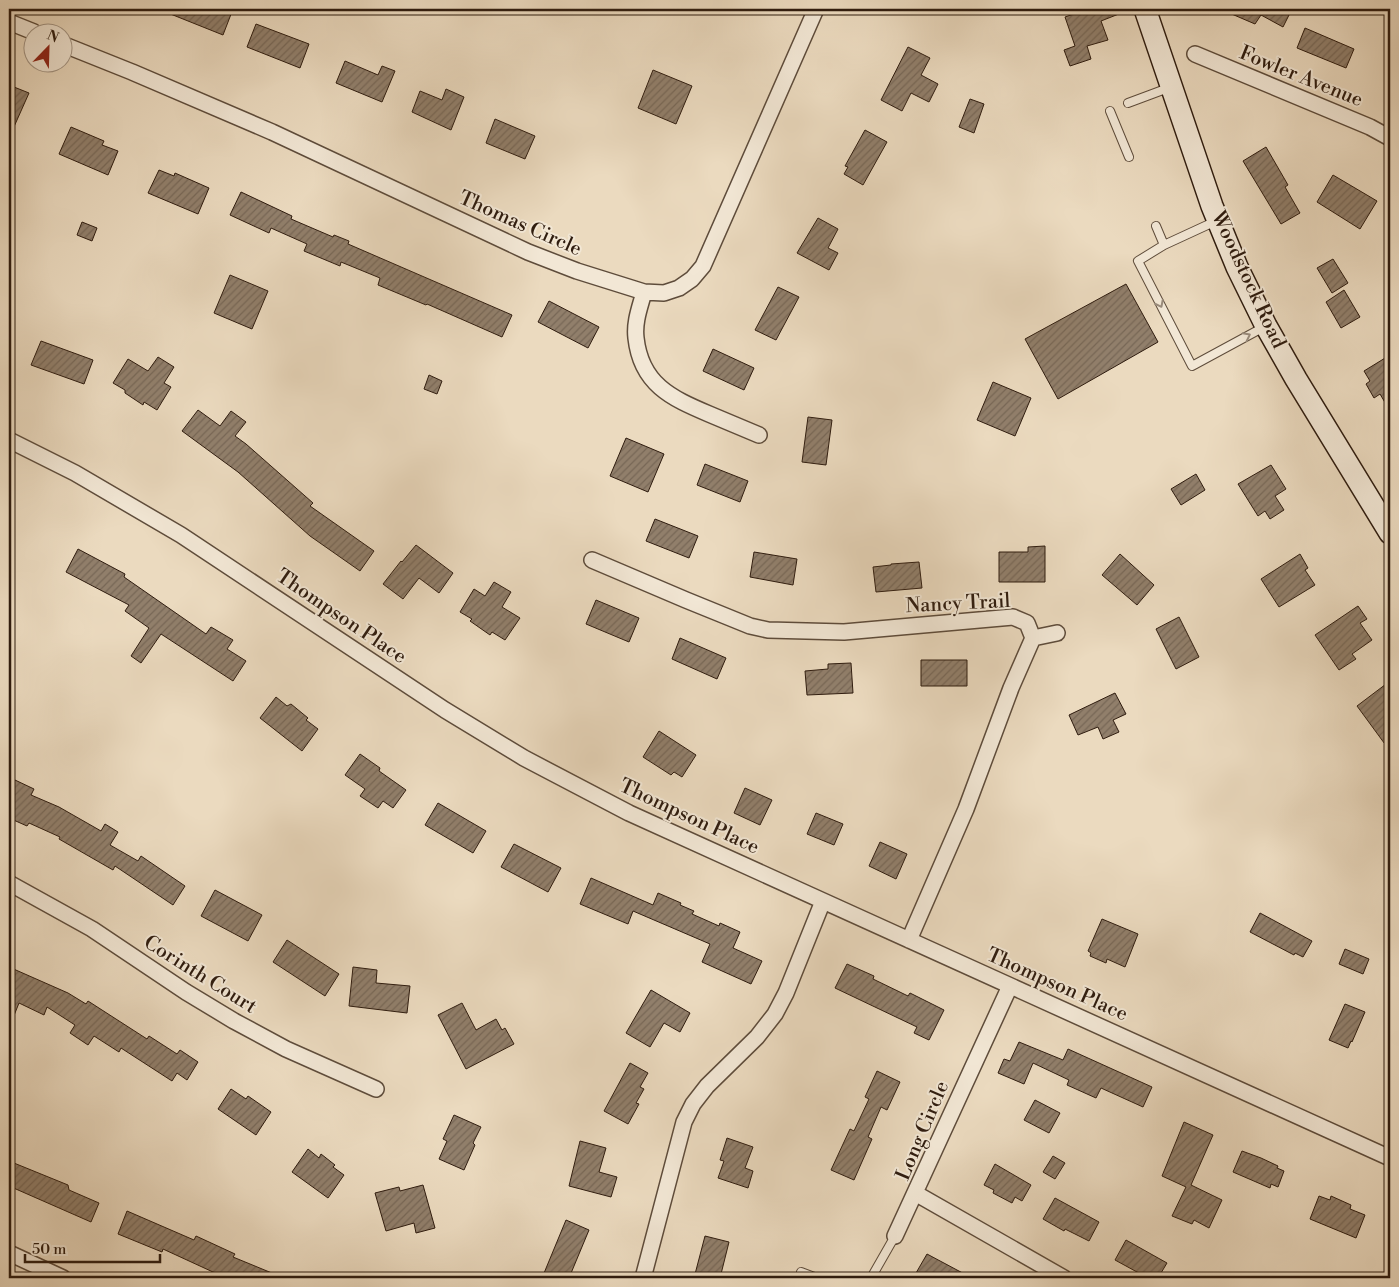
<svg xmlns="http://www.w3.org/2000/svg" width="1399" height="1287" font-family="'Libre Bodoni',serif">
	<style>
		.building { fill: url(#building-hatch); stroke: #2f1c0f }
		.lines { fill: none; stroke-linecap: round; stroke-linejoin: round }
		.lane-casing { stroke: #5e4c3b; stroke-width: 10 }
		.street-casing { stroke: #5e4c3b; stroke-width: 18 }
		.secondary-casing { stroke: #2f1c0f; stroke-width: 24 }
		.lane { stroke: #f2e7d5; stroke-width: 8 }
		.street { stroke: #f2e7d5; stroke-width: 15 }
		.secondary { stroke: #f2e7d5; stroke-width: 21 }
		.oneway { stroke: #9a8c7c }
		.labels { text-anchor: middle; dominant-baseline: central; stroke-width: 4; stroke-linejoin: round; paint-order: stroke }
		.street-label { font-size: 20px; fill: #2f1c0f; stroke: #f2e7d5 }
	</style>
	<defs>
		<pattern id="building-hatch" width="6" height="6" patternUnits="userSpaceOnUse" patternTransform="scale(1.25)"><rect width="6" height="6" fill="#917f6b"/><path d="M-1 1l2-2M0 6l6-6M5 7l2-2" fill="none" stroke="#776756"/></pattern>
	</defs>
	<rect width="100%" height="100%" fill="#ebdabf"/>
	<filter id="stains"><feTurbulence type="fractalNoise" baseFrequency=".004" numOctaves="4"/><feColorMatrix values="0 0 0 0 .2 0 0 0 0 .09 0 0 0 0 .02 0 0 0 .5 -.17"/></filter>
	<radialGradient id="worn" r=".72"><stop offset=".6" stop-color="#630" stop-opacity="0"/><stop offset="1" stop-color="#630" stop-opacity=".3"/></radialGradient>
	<path class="building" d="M 158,9 L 233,9 L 223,35 Z
		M 1088,9 L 1129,9 L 1129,10 L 1101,21 L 1108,40 L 1087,46 L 1091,59 L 1070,66 L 1064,50 L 1075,46 L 1065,17 Z
		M 1220,9 L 1292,9 L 1283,27 L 1261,15 L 1255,24 Z
		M 256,24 L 309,44 L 300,68 L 247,47 Z
		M 1305,28 L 1354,49 L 1346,68 L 1297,48 Z
		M 908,47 L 930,58 L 921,75 L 938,84 L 929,102 L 911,93 L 902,111 L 881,100 Z
		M 345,61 L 378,75 L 382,66 L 395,71 L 382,102 L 336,83 Z
		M 653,70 L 692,86 L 676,124 L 638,108 Z
		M 14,87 L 29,93 L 9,138 L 9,89 L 12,91 Z
		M 446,89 L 464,97 L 451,130 L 412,112 L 420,91 L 442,100 Z
		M 970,99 L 984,104 L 974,133 L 959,127 Z
		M 495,119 L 535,136 L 525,159 L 486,143 Z
		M 71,127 L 104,141 L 102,145 L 118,151 L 108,175 L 59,154 Z
		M 865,130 L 887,142 L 863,185 L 844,174 L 848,167 L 845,166 Z
		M 1266,147 L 1288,185 L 1285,187 L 1300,213 L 1281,224 L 1243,161 Z
		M 159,170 L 174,176 L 175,173 L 209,188 L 198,214 L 148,193 Z
		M 1333,175 L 1377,201 L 1360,229 L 1317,202 Z
		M 241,192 L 292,216 L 291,219 L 333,237 L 334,235 L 349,241 L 348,244 L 512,315 L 502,337 L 427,304 L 426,305 L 378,285 L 380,278 L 341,262 L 340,266 L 304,251 L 307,244 L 271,228 L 269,233 L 230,215 Z
		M 818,218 L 838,229 L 828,248 L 838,253 L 829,270 L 797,253 Z
		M 82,222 L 97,228 L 92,241 L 77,235 Z
		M 1333,259 L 1348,283 L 1332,293 L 1317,268 Z
		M 230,275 L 268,291 L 252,329 L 214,313 Z
		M 1126,284 L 1158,342 L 1058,399 L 1025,339 Z
		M 778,287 L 799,297 L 776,340 L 755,330 Z
		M 1344,290 L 1360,317 L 1341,328 L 1326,302 Z
		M 549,301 L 599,327 L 588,348 L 538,322 Z
		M 41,341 L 93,360 L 84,384 L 31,365 Z
		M 713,349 L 754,368 L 744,390 L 703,371 Z
		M 1390,355 L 1390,411 L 1380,394 L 1374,398 L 1366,384 L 1370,381 L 1364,371 Z
		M 158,357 L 174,367 L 164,383 L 171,387 L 157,410 L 144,402 L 143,405 L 125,393 L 125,390 L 113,383 L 128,359 L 148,371 Z
		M 429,375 L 442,381 L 437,394 L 424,389 Z
		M 993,382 L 1031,398 L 1015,436 L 977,420 Z
		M 198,410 L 220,426 L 231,411 L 246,422 L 235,436 L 246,444 L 313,503 L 310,506 L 374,551 L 360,571 L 310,536 L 238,472 L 182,431 Z
		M 808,417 L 832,420 L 826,465 L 802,462 Z
		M 626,438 L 664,454 L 648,492 L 610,476 Z
		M 705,464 L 748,481 L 740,502 L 697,485 Z
		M 1271,465 L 1286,489 L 1275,496 L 1284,510 L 1270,519 L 1265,511 L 1258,516 L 1238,484 Z
		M 1196,474 L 1205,490 L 1181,505 L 1171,489 Z
		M 655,519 L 698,536 L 689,558 L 646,541 Z
		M 416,545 L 453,573 L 439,593 L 419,578 L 403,599 L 383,584 L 401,561 L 402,562 Z
		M 1045,546 L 1045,582 L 999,582 L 999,552 L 1028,552 L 1028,547 Z
		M 78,549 L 125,574 L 124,577 L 206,634 L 211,627 L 233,640 L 227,649 L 246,661 L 233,681 L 161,634 L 141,663 L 131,656 L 149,628 L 125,611 L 129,605 L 66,572 Z
		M 754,552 L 797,559 L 793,585 L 750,577 Z
		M 1120,554 L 1154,585 L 1137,605 L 1102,575 Z
		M 1300,554 L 1308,568 L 1305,570 L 1315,585 L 1279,607 L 1261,579 Z
		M 919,562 L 922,588 L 876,592 L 873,567 L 891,565 L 891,564 Z
		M 494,582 L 511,592 L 502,607 L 520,618 L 505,640 L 492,632 L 490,635 L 470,621 L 472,619 L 460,612 L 474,589 L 485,596 Z
		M 596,600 L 639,618 L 629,642 L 586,624 Z
		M 1358,606 L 1367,619 L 1360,623 L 1372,640 L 1352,654 L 1356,659 L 1339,670 L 1315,635 Z
		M 1179,617 L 1199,657 L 1176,669 L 1156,629 Z
		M 680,638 L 726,658 L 717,679 L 672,659 Z
		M 921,660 L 967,660 L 967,686 L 921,686 Z
		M 851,663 L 853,693 L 807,695 L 805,671 L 828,669 L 828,664 Z
		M 1390,681 L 1390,751 L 1357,706 Z
		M 1115,693 L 1126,714 L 1113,720 L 1119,732 L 1103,739 L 1098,727 L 1078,735 L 1069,715 Z
		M 276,697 L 287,706 L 291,704 L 308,718 L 306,720 L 318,729 L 302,751 L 260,718 Z
		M 659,731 L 696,755 L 682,777 L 674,772 L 671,775 L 643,757 Z
		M 360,754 L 380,768 L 379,771 L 406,790 L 393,808 L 383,801 L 378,808 L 360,796 L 365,789 L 345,775 Z
		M 15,780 L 34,789 L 31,795 L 59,807 L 101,831 L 105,824 L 118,832 L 110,845 L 138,861 L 141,856 L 185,886 L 173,905 L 115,866 L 113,870 L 59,839 L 60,837 L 29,823 L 27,826 L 9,818 L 9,785 L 13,786 Z
		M 745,788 L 772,800 L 760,825 L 734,813 Z
		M 438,803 L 486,831 L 473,853 L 425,825 Z
		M 816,813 L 843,824 L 834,845 L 807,834 Z
		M 880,842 L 907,854 L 896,879 L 869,866 Z
		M 514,844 L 561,868 L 548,892 L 501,867 Z
		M 591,878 L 653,905 L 658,893 L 681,903 L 680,905 L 694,911 L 692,914 L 719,926 L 720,923 L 740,932 L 733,948 L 762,961 L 751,984 L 702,962 L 710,944 L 633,911 L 628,924 L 580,904 Z
		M 215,890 L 262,915 L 248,941 L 201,916 Z
		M 1260,913 L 1312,941 L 1303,957 L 1295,953 L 1294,955 L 1250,932 Z
		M 1102,919 L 1138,934 L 1125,967 L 1107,959 L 1106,963 L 1090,956 L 1091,953 L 1088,951 Z
		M 287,940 L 339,974 L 325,996 L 273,962 Z
		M 1345,949 L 1369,959 L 1363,974 L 1339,964 Z
		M 847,964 L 874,976 L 873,979 L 908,996 L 910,993 L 944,1010 L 929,1040 L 914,1033 L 917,1027 L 835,988 Z
		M 9,967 L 68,993 L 86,1004 L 88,1001 L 147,1039 L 149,1036 L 177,1054 L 180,1050 L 198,1062 L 187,1080 L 177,1073 L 172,1081 L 121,1048 L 119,1052 L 94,1036 L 88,1045 L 70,1033 L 75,1025 L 47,1007 L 44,1015 L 19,1003 L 9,1028 Z
		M 353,967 L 377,970 L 376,983 L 410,986 L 407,1013 L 349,1006 Z
		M 651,990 L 690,1013 L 680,1032 L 664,1023 L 650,1047 L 626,1033 Z
		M 462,1003 L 476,1030 L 496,1019 L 502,1030 L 505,1028 L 514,1044 L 466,1069 L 438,1015 Z
		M 1345,1004 L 1365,1012 L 1352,1042 L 1351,1041 L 1348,1048 L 1329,1040 Z
		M 1019,1042 L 1063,1060 L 1068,1049 L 1152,1087 L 1143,1107 L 1101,1088 L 1096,1098 L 1067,1085 L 1069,1080 L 1033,1063 L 1024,1084 L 998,1073 L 1004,1059 L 1010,1061 Z
		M 630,1063 L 648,1073 L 640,1087 L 644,1089 L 636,1103 L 639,1104 L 628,1124 L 604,1111 Z
		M 877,1071 L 900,1082 L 887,1110 L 881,1107 L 868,1137 L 872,1139 L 854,1180 L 831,1170 L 850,1129 L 854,1131 L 869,1099 L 865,1097 Z
		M 231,1089 L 246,1099 L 248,1096 L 271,1112 L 256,1135 L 218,1109 Z
		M 1035,1100 L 1060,1113 L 1049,1133 L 1024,1120 Z
		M 454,1115 L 481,1127 L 473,1143 L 475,1145 L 464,1170 L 439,1159 L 447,1141 L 443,1139 Z
		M 1184,1122 L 1213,1135 L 1191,1185 L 1222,1200 L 1209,1228 L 1194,1220 L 1192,1224 L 1172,1216 L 1186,1187 L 1162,1176 Z
		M 727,1138 L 753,1147 L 745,1168 L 753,1171 L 748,1188 L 718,1178 L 724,1161 L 720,1160 Z
		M 580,1141 L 606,1148 L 599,1172 L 617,1177 L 611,1197 L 569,1186 Z
		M 308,1149 L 319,1158 L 321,1154 L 335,1165 L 333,1167 L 344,1175 L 328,1198 L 292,1172 Z
		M 1242,1151 L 1261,1158 L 1278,1166 L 1277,1168 L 1284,1171 L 1278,1187 L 1271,1184 L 1270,1188 L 1233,1172 Z
		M 1053,1156 L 1065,1163 L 1055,1179 L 1043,1172 Z
		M 9,1161 L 68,1185 L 69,1190 L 99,1203 L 91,1222 L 9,1186 Z
		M 995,1164 L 1031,1185 L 1022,1201 L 1015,1197 L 1012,1203 L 993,1193 L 994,1190 L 984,1185 Z
		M 423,1185 L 435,1228 L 416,1233 L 414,1223 L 386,1231 L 375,1193 L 399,1187 L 400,1191 Z
		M 1319,1196 L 1330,1200 L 1331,1196 L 1351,1205 L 1350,1209 L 1365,1215 L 1356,1238 L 1310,1219 Z
		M 1055,1198 L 1099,1222 L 1089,1241 L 1065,1229 L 1064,1231 L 1043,1219 Z
		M 127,1211 L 194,1240 L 196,1236 L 235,1254 L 233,1257 L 284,1278 L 226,1278 L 163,1249 L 162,1252 L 118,1234 Z
		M 566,1220 L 589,1230 L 569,1278 L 542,1278 Z
		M 705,1236 L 729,1242 L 720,1278 L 694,1278 Z
		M 1126,1240 L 1167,1263 L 1158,1278 L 1148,1278 L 1115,1260 Z
		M 927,1254 L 972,1278 L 926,1278 L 916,1273 Z"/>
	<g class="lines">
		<g class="lane-casing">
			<path id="lane" d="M 1128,103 L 1171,87
				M 1110,111 L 1129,157
				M 1216,221 L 1164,245 L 1138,261 L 1192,366 L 1264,327
				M 1156,226 L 1164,245
				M 801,1272 L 817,1278
				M 871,1278 L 895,1236"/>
		</g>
		<g class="street-casing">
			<path id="street" d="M 9,22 L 34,32
				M 62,44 L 132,72 L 272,132 L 528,252 L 577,271 L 644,292 L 664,293 L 679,288 L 692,279 L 703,266 L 816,9
				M 1195,54 L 1370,127 L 1390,138
				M 644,292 C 640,307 634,322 636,338 C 641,384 671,398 709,414 C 726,421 742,428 759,435
				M 9,440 L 75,473 L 181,535 L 445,710 L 524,758 L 629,813 L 1390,1158
				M 592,560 L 686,600 L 750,626 L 768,630 L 844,632 L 1013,617 L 1027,623 L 1033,638 L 1011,688 L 966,809 L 909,940
				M 1033,638 L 1057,633
				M 9,883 L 92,929 L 186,992 L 234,1021 L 286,1049 L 376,1089
				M 915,1193 L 1064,1278
				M 895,1236 L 1010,986
				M 9,1253 L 63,1278
				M 643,1278 L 684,1122 L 693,1104 L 707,1086 L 757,1037 L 775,1014 L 786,993 L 823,901"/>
		</g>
		<g class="secondary-casing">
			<path id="secondary" d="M 1145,9 L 1212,206 L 1237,267 L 1266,326 L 1296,379 L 1390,533"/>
		</g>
		<use href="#lane" class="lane"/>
		<use href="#street" class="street"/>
		<use href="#secondary" class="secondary"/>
	</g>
	<defs><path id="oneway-chevron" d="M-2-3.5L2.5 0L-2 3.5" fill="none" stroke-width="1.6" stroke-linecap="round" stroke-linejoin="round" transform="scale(1.25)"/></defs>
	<g class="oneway">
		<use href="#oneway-chevron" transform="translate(1160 304) rotate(63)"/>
		<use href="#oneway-chevron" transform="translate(1247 336) rotate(-27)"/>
	</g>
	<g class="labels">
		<g class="street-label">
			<text transform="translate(1301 77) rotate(22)">Fowler Avenue</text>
			<text transform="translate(520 224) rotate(24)">Thomas Circle</text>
			<text transform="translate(1248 280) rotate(65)">Woodstock Road</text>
			<text transform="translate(958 604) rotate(-3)">Nancy Trail</text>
			<text transform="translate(341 617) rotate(34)">Thompson Place</text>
			<text transform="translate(689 817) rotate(25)">Thompson Place</text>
			<text transform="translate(200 975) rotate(32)">Corinth Court</text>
			<text transform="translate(1057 985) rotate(24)">Thompson Place</text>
			<text transform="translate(923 1131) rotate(-67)">Long Circle</text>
		</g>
	</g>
	<rect width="1399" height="1287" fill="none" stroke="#ebdabf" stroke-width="30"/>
	<rect x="10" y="10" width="1379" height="1267" fill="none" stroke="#2f1c0f" stroke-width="2.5"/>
	<rect x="15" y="15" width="1369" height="1257" fill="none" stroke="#2f1c0f"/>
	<g transform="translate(48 48) rotate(23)"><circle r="24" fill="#f2e7d5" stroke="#a49686"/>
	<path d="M0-4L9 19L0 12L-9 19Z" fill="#8f2418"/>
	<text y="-8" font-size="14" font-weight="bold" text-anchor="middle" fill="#2f1c0f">N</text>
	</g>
	<path d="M25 1254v8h135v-8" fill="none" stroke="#2f1c0f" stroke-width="2.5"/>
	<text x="32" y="1254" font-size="15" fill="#2f1c0f" stroke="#f2e7d5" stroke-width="4" paint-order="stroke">50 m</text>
	<rect width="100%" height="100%" filter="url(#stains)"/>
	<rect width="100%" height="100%" fill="url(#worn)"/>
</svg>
